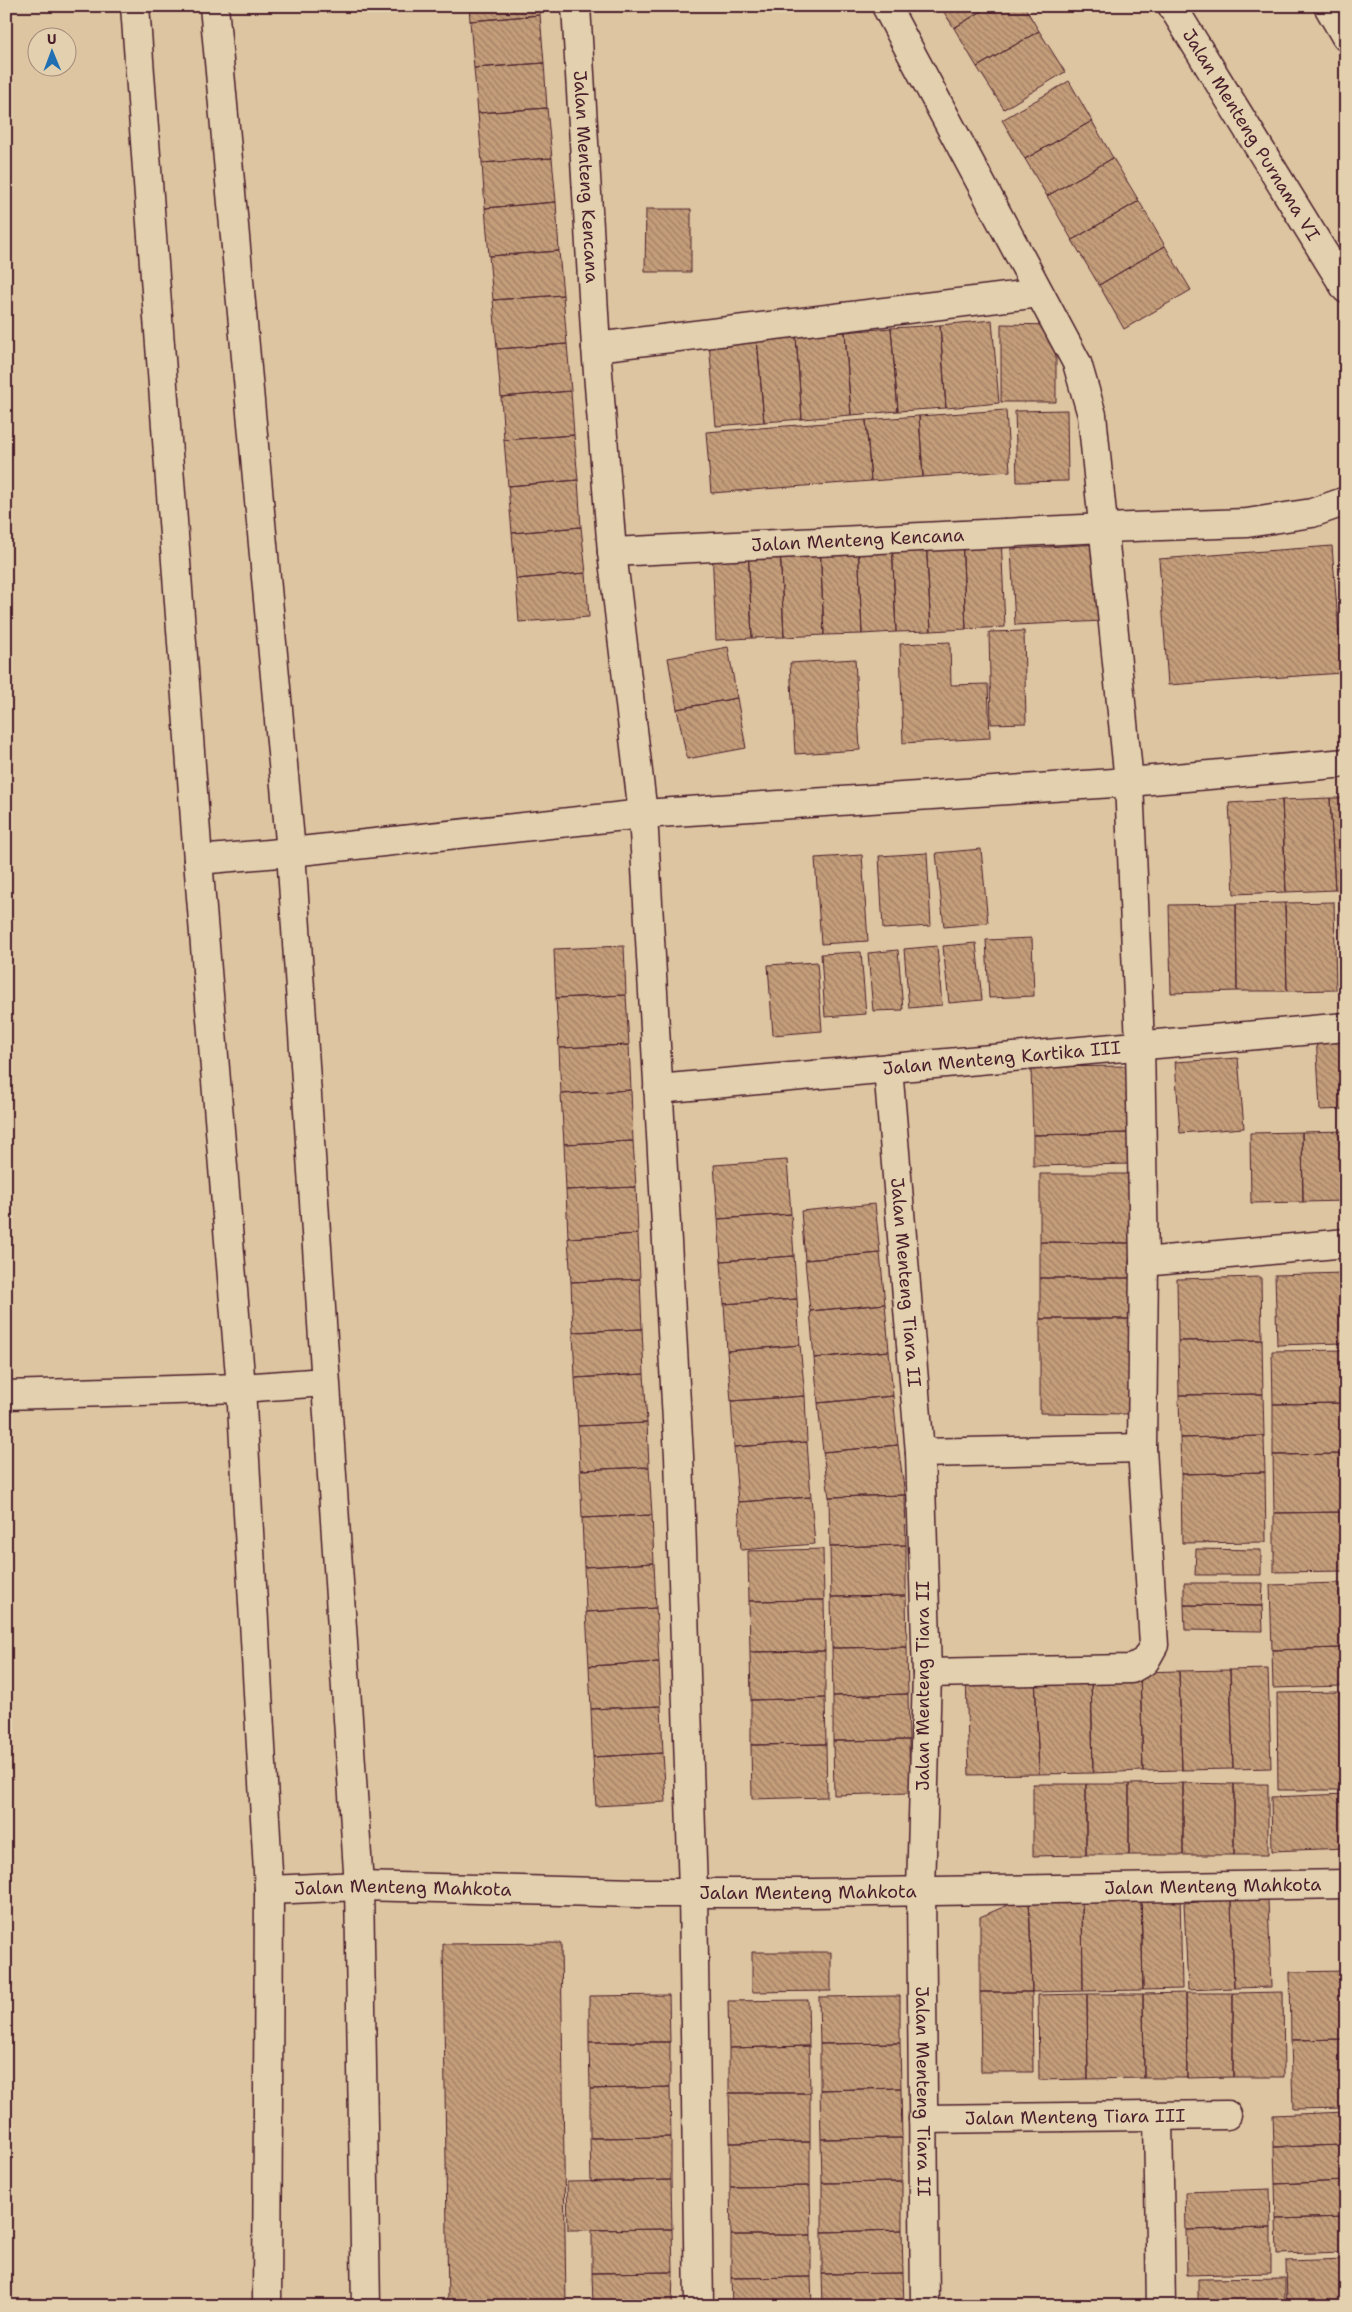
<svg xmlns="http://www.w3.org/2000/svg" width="1352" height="2312" font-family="'Shantell Sans',sans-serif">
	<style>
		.building { fill: url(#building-back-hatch); stroke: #4a1f2b }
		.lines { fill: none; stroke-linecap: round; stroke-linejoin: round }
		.minor-casing { stroke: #4a1f2b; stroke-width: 31 }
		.minor { stroke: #e2d0ae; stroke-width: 28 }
		.labels { text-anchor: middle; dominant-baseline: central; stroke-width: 4; stroke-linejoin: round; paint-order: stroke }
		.street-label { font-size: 18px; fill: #4a1f2b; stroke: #e2d0ae }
	</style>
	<defs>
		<pattern id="building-back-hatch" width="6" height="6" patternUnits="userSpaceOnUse" patternTransform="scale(1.25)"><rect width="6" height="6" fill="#c49d7a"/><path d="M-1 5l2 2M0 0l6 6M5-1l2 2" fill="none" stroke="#a17f64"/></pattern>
	</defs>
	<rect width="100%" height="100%" fill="#ddc5a1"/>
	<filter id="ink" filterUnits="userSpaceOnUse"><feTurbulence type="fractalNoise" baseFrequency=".02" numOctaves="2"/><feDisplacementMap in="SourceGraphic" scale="10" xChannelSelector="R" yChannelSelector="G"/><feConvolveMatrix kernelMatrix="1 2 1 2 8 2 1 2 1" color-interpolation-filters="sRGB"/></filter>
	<g filter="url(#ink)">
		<path class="building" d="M 469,6 L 539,6 L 540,15 L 470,21 Z
			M 940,6 L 990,6 L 954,28 Z
			M 990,6 L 1024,6 L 1039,31 L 977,67 L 954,28 Z
			M 540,15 L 544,63 L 474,68 L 470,21 Z
			M 1039,31 L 1065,72 L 1004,109 L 977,67 Z
			M 544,63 L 547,108 L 478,113 L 474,68 Z
			M 1069,81 L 1092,121 L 1025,159 L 1002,120 Z
			M 547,108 L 552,158 L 482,163 L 478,113 Z
			M 1092,121 L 1113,158 L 1047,196 L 1025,159 Z
			M 552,158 L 556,202 L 485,208 L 482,163 Z
			M 1113,158 L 1139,201 L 1072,240 L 1047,196 Z
			M 1139,201 L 1165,246 L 1099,285 L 1072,240 Z
			M 556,202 L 559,251 L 489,256 L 485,208 Z
			M 646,209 L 691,209 L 691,272 L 645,272 Z
			M 1165,246 L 1191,290 L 1124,329 L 1099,285 Z
			M 559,251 L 563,295 L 493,300 L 489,256 Z
			M 563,295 L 567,344 L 497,349 L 493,300 Z
			M 992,320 L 999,403 L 946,408 L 940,325 Z
			M 1001,324 L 1056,325 L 1056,402 L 1001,402 Z
			M 940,325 L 946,408 L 898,411 L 891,328 Z
			M 891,328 L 898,411 L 851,415 L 845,332 Z
			M 845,332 L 851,415 L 802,419 L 796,336 Z
			M 796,336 L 802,419 L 764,422 L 757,339 Z
			M 757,339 L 764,422 L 716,426 L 709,343 Z
			M 567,344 L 571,391 L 501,397 L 497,349 Z
			M 571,391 L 574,435 L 504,440 L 501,397 Z
			M 1006,410 L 1010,471 L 923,477 L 919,416 Z
			M 1067,410 L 1068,481 L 1017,482 L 1015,411 Z
			M 919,416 L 923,477 L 871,481 L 866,420 Z
			M 866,420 L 871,481 L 711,493 L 706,432 Z
			M 574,435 L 578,480 L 508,486 L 504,440 Z
			M 578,480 L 581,527 L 512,533 L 508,486 Z
			M 581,527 L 586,573 L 516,579 L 512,533 Z
			M 1001,535 L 1005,627 L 966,629 L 962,536 Z
			M 962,536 L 966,629 L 931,631 L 926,538 Z
			M 926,538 L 931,631 L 896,632 L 892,540 Z
			M 892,540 L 896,632 L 862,634 L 858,542 Z
			M 858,542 L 862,634 L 824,635 L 820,543 Z
			M 820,543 L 824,635 L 784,637 L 780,545 Z
			M 1100,544 L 1104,621 L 1015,625 L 1011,549 Z
			M 780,545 L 784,637 L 752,638 L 748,546 Z
			M 748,546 L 752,638 L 716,640 L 712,548 Z
			M 1332,546 L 1342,673 L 1168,685 L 1159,559 Z
			M 586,573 L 589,617 L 519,622 L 516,579 Z
			M 1024,631 L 1026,723 L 991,724 L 989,632 Z
			M 950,642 L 951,685 L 988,684 L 990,738 L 903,743 L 900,644 Z
			M 728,647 L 737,698 L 677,709 L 668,658 Z
			M 855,659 L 860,750 L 795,754 L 790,663 Z
			M 737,698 L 746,748 L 687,759 L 677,709 Z
			M 1330,798 L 1335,890 L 1286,892 L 1282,800 Z
			M 1330,798 L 1346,798 L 1346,890 L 1335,890 Z
			M 1282,800 L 1286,892 L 1234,894 L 1229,803 Z
			M 981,849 L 988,923 L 944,927 L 936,853 Z
			M 927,853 L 931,926 L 883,929 L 879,856 Z
			M 862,855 L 868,941 L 821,944 L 815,858 Z
			M 1334,902 L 1336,990 L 1287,991 L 1285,903 Z
			M 1285,903 L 1287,991 L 1237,991 L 1236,904 Z
			M 1236,904 L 1237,991 L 1171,993 L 1169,905 Z
			M 1340,906 L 1346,906 L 1346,966 Z
			M 1032,938 L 1034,996 L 989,998 L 986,940 Z
			M 976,943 L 982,1000 L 949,1003 L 943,946 Z
			M 624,946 L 626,995 L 556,998 L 554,949 Z
			M 937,946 L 942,1005 L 909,1008 L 904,949 Z
			M 898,950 L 903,1010 L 873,1011 L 868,953 Z
			M 861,952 L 866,1014 L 825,1017 L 821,954 Z
			M 817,962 L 822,1031 L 773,1035 L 768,965 Z
			M 626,995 L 629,1045 L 559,1048 L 556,998 Z
			M 1346,1033 L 1346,1109 L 1320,1110 L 1316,1034 Z
			M 629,1045 L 631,1090 L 561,1094 L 559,1048 Z
			M 1238,1058 L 1244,1128 L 1180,1133 L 1175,1062 Z
			M 1130,1066 L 1131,1133 L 1033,1135 L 1031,1067 Z
			M 631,1090 L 633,1141 L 564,1144 L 561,1094 Z
			M 1345,1131 L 1346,1201 L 1303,1202 L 1302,1132 Z
			M 1302,1132 L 1303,1202 L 1251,1203 L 1250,1133 Z
			M 1131,1133 L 1131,1164 L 1033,1166 L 1033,1135 Z
			M 633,1141 L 636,1187 L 566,1190 L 564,1144 Z
			M 787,1160 L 791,1214 L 718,1219 L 714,1165 Z
			M 1040,1174 L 1132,1174 L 1132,1243 L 1040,1242 Z
			M 636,1187 L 638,1234 L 568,1238 L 566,1190 Z
			M 875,1204 L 880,1253 L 805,1260 L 801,1211 Z
			M 791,1214 L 794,1256 L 721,1261 L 718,1219 Z
			M 638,1234 L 640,1279 L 571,1282 L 568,1238 Z
			M 1040,1242 L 1132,1243 L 1132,1278 L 1040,1278 Z
			M 880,1253 L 885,1304 L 810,1311 L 805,1260 Z
			M 794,1256 L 797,1299 L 724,1304 L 721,1261 Z
			M 1343,1273 L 1344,1343 L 1277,1345 L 1275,1275 Z
			M 1261,1277 L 1262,1340 L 1178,1341 L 1177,1279 Z
			M 1040,1278 L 1132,1278 L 1132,1319 L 1040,1319 Z
			M 640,1279 L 642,1329 L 573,1332 L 571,1282 Z
			M 797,1299 L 800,1345 L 727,1351 L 724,1304 Z
			M 885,1304 L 889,1351 L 814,1358 L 810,1311 Z
			M 1040,1319 L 1132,1319 L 1132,1414 L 1040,1413 Z
			M 642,1329 L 644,1374 L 575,1378 L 573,1332 Z
			M 1262,1340 L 1263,1394 L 1179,1395 L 1178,1341 Z
			M 800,1345 L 805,1396 L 731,1401 L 727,1351 Z
			M 1346,1350 L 1346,1403 L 1273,1404 L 1272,1351 Z
			M 889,1351 L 893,1396 L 818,1403 L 814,1358 Z
			M 644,1374 L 647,1423 L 578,1426 L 575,1378 Z
			M 1263,1394 L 1264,1436 L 1180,1438 L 1179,1395 Z
			M 805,1396 L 807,1442 L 734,1447 L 731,1401 Z
			M 893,1396 L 898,1445 L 823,1452 L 818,1403 Z
			M 1346,1403 L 1346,1454 L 1273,1455 L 1273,1404 Z
			M 647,1423 L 649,1467 L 580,1470 L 578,1426 Z
			M 1264,1436 L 1265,1472 L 1181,1474 L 1180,1438 Z
			M 807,1442 L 811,1497 L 738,1502 L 734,1447 Z
			M 898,1445 L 905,1495 L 829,1497 L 823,1452 Z
			M 1346,1454 L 1346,1512 L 1274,1513 L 1273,1455 Z
			M 649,1467 L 652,1515 L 582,1518 L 580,1470 Z
			M 1265,1472 L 1266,1542 L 1182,1543 L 1181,1474 Z
			M 905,1495 L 906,1545 L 830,1547 L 829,1497 Z
			M 811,1497 L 815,1544 L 741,1550 L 738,1502 Z
			M 1346,1512 L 1346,1571 L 1274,1572 L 1274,1513 Z
			M 652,1515 L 654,1563 L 584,1567 L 582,1518 Z
			M 906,1545 L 906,1596 L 831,1597 L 830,1547 Z
			M 823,1549 L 824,1600 L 749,1601 L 748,1551 Z
			M 1196,1549 L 1261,1550 L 1261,1575 L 1195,1575 Z
			M 654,1563 L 656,1608 L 586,1612 L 584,1567 Z
			M 1184,1583 L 1263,1583 L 1262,1606 L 1184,1605 Z
			M 1340,1583 L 1341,1648 L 1272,1650 L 1270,1585 Z
			M 906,1596 L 907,1647 L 832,1648 L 831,1597 Z
			M 824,1600 L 825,1651 L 750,1652 L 749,1601 Z
			M 1184,1605 L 1262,1606 L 1263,1631 L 1185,1630 Z
			M 656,1608 L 659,1662 L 589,1666 L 586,1612 Z
			M 907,1647 L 908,1694 L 833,1696 L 832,1648 Z
			M 1341,1648 L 1343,1686 L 1273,1688 L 1272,1650 Z
			M 825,1651 L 825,1698 L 751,1700 L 750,1652 Z
			M 659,1662 L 661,1706 L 591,1709 L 589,1666 Z
			M 1268,1669 L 1271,1768 L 1233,1769 L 1230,1670 Z
			M 1230,1670 L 1233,1769 L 1182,1770 L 1179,1671 Z
			M 1179,1671 L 1182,1770 L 1143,1771 L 1140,1672 Z
			M 1140,1672 L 1143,1771 L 1093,1773 L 1091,1674 Z
			M 1091,1674 L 1093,1773 L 1039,1774 L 1035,1675 Z
			M 1035,1675 L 1039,1774 L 969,1775 L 966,1676 Z
			M 1339,1692 L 1346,1692 L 1346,1790 L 1340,1790 Z
			M 1339,1692 L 1340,1790 L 1278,1790 L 1277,1693 Z
			M 908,1694 L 909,1740 L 833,1741 L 833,1696 Z
			M 825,1698 L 826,1744 L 751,1745 L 751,1700 Z
			M 661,1706 L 663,1753 L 593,1757 L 591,1709 Z
			M 909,1740 L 910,1793 L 834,1795 L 833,1741 Z
			M 826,1744 L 827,1797 L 752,1799 L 751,1745 Z
			M 663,1753 L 666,1802 L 596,1806 L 593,1757 Z
			M 1183,1783 L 1234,1784 L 1234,1855 L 1183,1855 Z
			M 1183,1783 L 1183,1855 L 1129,1855 L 1129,1784 Z
			M 1033,1784 L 1086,1784 L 1086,1855 L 1033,1856 Z
			M 1086,1784 L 1129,1784 L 1129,1855 L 1086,1855 Z
			M 1234,1784 L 1268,1784 L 1268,1855 L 1234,1855 Z
			M 1346,1794 L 1346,1848 L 1272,1851 L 1271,1797 Z
			M 1180,1892 L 1182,1989 L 1143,1990 L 1141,1893 Z
			M 1141,1893 L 1143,1990 L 1083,1991 L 1082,1896 Z
			M 1029,1896 L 1032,1992 L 980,1992 L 980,1917 Z
			M 1029,1896 L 1082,1896 L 1083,1991 L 1032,1992 Z
			M 1268,1899 L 1271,1987 L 1234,1988 L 1231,1900 Z
			M 1231,1900 L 1234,1988 L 1188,1990 L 1184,1903 Z
			M 561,1943 L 566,2306 L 448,2306 L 443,1944 Z
			M 752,1952 L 831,1952 L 831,1991 L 752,1992 Z
			M 1346,1971 L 1346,2039 L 1291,2040 L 1290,1972 Z
			M 980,1992 L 1032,1992 L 1033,2072 L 981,2072 Z
			M 1283,1992 L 1284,2077 L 1233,2077 L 1233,1993 Z
			M 1186,1993 L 1233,1993 L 1233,2077 L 1187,2078 Z
			M 1186,1993 L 1187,2078 L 1144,2078 L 1143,1994 Z
			M 1087,1994 L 1143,1994 L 1144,2078 L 1088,2079 Z
			M 1087,1994 L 1088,2079 L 1039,2080 L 1038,1995 Z
			M 669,1995 L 670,2042 L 589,2042 L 589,1996 Z
			M 900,1996 L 900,2043 L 820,2044 L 819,1997 Z
			M 808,2000 L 809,2046 L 729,2048 L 728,2001 Z
			M 1346,2039 L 1346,2108 L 1293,2109 L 1291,2040 Z
			M 589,2042 L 670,2042 L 670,2087 L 590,2089 Z
			M 900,2043 L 901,2088 L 820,2090 L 820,2044 Z
			M 809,2046 L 810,2093 L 729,2093 L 729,2048 Z
			M 670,2087 L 671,2137 L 590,2138 L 590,2089 Z
			M 901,2088 L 902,2138 L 821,2139 L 820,2090 Z
			M 729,2093 L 810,2093 L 810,2142 L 730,2143 Z
			M 1346,2112 L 1346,2145 L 1274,2147 L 1273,2115 Z
			M 671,2137 L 671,2180 L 591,2182 L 590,2138 Z
			M 902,2138 L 902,2182 L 822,2183 L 821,2139 Z
			M 810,2142 L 810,2186 L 730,2187 L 730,2143 Z
			M 1346,2145 L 1346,2181 L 1275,2184 L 1274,2147 Z
			M 671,2180 L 672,2229 L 568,2230 L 567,2182 Z
			M 1346,2181 L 1346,2217 L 1276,2219 L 1275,2184 Z
			M 902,2182 L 902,2230 L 822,2232 L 822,2183 Z
			M 810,2186 L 811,2235 L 731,2235 L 730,2187 Z
			M 1270,2189 L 1271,2228 L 1186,2230 L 1185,2192 Z
			M 1346,2217 L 1346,2252 L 1277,2254 L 1276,2219 Z
			M 1271,2228 L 1271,2273 L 1187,2275 L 1186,2230 Z
			M 672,2229 L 673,2272 L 592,2273 L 592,2230 Z
			M 902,2230 L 903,2273 L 822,2274 L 822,2232 Z
			M 731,2235 L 811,2235 L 811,2277 L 731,2278 Z
			M 1346,2259 L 1346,2306 L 1287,2306 L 1286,2261 Z
			M 673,2272 L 672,2306 L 593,2306 L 592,2273 Z
			M 903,2273 L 904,2306 L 823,2306 L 822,2274 Z
			M 811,2277 L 812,2306 L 732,2306 L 731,2278 Z
			M 1285,2278 L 1285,2306 L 1198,2306 L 1198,2279 Z"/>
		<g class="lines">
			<g class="minor-casing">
				<g id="minor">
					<path d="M 135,6 L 198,860 L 241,1388 L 269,1890 L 267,2306"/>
					<path d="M 214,6 L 291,852 L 359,1886 L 366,2306"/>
					<path id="s1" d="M 576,6 L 596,347 L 612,552 L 643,814 L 679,1456 L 693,1892 L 699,2306"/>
					<path d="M 886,6 L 1077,363 L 1092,415 L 1129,782 L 1140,1045 L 1144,1262 L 1142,1448 L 1154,1645 L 1145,1661 L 1131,1669 L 927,1673"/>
					<path id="s2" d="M 1172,6 L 1346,289"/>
					<path d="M 1328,6 L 1346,37"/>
					<path d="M 596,347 L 1039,293"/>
					<path id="s3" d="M 612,552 L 1104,528 L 1247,523 L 1312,513 L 1346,501"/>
					<path d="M 198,860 L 291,852 L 643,814 L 1129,782 L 1346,763"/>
					<path id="s4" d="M 888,1068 L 920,1453 L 927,1673 L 921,1891 L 925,2306"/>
					<path id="s5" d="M 658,1089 L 1346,1027"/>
					<path d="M 1144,1262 L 1346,1243"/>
					<path d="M 6,1395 L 241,1388 L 325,1382"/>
					<path d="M 920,1453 L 1142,1448"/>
					<path id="s6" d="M 269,1890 L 359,1886 L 637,1893 L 814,1893 L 1346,1884"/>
					<path d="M 1158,2117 L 1161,2306"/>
					<path id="s7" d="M 923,2119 L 1227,2115"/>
				</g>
			</g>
			<use href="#minor" class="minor"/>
		</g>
	</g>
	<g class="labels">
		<g class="street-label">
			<text stroke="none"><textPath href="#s2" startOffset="151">Jalan Menteng Purnama VI</textPath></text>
			<text stroke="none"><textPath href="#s1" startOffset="171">Jalan Menteng Kencana</textPath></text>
			<text stroke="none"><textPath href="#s3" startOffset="246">Jalan Menteng Kencana</textPath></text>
			<text stroke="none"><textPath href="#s5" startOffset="345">Jalan Menteng Kartika III</textPath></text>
			<text stroke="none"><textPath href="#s4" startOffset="215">Jalan Menteng Tiara II</textPath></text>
			<text transform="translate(923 1686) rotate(-90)">Jalan Menteng Tiara II</text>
			<text stroke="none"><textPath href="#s6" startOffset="944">Jalan Menteng Mahkota</textPath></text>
			<text stroke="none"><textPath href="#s6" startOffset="134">Jalan Menteng Mahkota</textPath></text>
			<text stroke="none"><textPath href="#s6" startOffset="539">Jalan Menteng Mahkota</textPath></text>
			<text stroke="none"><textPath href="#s4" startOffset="1025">Jalan Menteng Tiara II</textPath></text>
			<text stroke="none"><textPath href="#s7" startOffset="152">Jalan Menteng Tiara III</textPath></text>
		</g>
	</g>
	<rect width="1352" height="2312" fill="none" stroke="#e2d0ae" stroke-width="25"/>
	<rect x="12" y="12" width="1327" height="2287" fill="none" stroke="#4a1f2b" stroke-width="2" filter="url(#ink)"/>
	<g transform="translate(52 52) rotate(359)"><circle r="24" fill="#e2d0ae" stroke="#a5897a"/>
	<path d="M0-4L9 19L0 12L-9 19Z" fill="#1f6fb2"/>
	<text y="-8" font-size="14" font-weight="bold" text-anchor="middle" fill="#4a1f2b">U</text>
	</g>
</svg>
